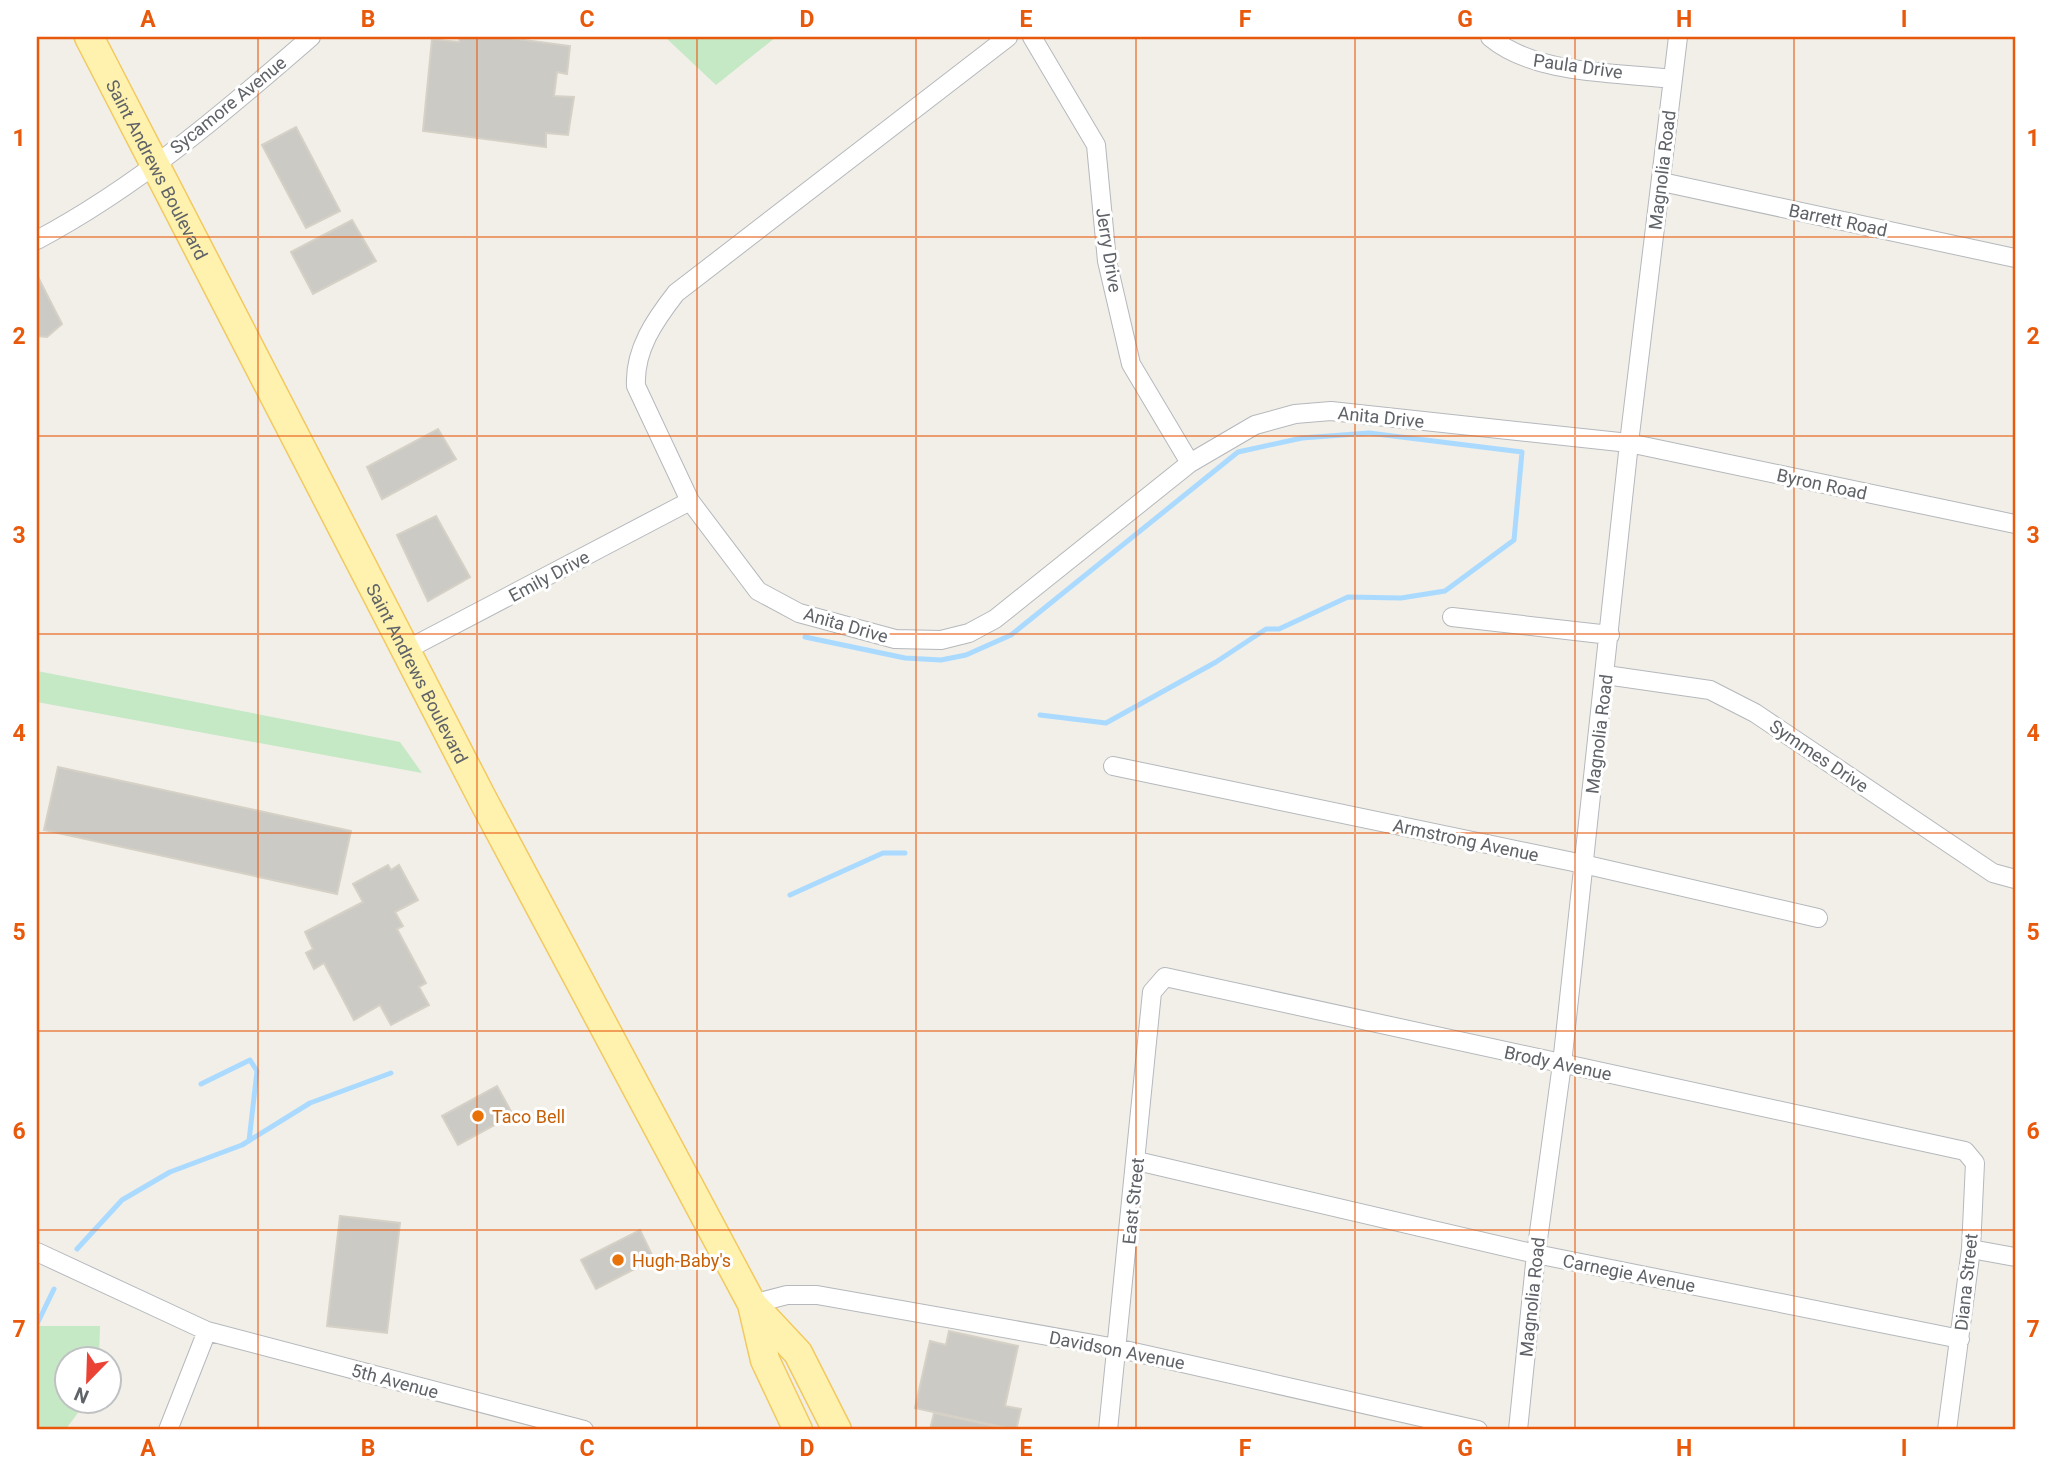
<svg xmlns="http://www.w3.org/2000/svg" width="2052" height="1467" font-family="Roboto,sans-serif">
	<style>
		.green { fill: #c5e8c5 }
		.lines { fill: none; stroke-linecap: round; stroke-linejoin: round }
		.stream { stroke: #aadaff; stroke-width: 5 }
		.building { fill: #cccac5; stroke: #d6d1c6; stroke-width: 2 }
		.minor-casing { stroke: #b5b8bc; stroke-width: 20 }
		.primary-casing { stroke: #f2c960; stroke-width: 31 }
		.minor { stroke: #fff; stroke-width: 18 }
		.primary { stroke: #fff2af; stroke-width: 28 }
		.grid { fill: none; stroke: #e8590c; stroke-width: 2; stroke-opacity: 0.55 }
		.food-dot { fill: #e8710a; stroke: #fff; stroke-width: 2.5 }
		.labels { text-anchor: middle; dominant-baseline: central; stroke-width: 6; stroke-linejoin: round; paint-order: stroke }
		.street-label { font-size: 18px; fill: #5f6368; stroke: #fff }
		.food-label { font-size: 18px; fill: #c56008; stroke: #fff; text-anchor: start }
		.neatline { fill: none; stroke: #e8590c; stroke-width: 2.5 }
		.grid-label { font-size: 23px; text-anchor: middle; font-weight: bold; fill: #e8590c }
	</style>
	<rect width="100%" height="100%" fill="#f1efe8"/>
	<path class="green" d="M 665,37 L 776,37 L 716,85 Z
		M 37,671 L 400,742 L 422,773 L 37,702 Z
		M 37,1326 L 100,1326 L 99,1358 L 66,1358 L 66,1400 L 87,1401 L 65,1430 L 37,1430 Z"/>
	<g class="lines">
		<path class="stream" d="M 805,637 L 905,658 L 941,660 L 966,655 L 1011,635 L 1238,452 L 1302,438 L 1369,433 L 1522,452 L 1514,540 L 1445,591 L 1401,598 L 1348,597 L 1279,629 L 1266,629 L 1216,662 L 1106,723 L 1040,715
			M 790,895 L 883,853 L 905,853
			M 201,1084 L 250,1060 L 257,1071 L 249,1141
			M 77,1249 L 122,1200 L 170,1172 L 242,1145 L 310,1103 L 391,1073
			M 37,1324 L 54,1289"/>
	</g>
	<path class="building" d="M 460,37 L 503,37 L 570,46 L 567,74 L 557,72 L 554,96 L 574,97 L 568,135 L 546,133 L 546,147 L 423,131 L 432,39 L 459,42 Z
		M 296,127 L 340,211 L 306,228 L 262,145 Z
		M 352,220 L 376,261 L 313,294 L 291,252 Z
		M 37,275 L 62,324 L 47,337 L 37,336 Z
		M 438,429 L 456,459 L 382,499 L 367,467 Z
		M 436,516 L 470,577 L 428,601 L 397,535 Z
		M 58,767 L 351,831 L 337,894 L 44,830 Z
		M 388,865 L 391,870 L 399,865 L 418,900 L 395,912 L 403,926 L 397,929 L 426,983 L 419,987 L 429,1005 L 391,1025 L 380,1005 L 354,1020 L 324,963 L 314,969 L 306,953 L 313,949 L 305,932 L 363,902 L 353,884 Z
		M 497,1086 L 513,1115 L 458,1145 L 442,1116 Z
		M 340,1216 L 400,1223 L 387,1333 L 327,1326 Z
		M 640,1230 L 654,1259 L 596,1289 L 581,1260 Z
		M 949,1331 L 1018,1346 L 1005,1406 L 1021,1409 L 1016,1430 L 915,1408 L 930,1341 L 946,1345 Z
		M 934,1413 L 1014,1430 L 930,1430 Z"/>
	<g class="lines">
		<g class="minor-casing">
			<path id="minor" d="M 1008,37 L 676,293 C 655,320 634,350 636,386 L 690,501 L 758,591 L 799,613 L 895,639 L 941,640 L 969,633 L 995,619 L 1190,463 L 1255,425 L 1295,414 L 1331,411 L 1629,443 L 2015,524
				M 1032,37 L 1096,145 L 1107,261 L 1131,364 L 1190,463
				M 1490,37 C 1535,75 1615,72 1673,79
				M 1662,182 L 2015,258
				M 37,240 C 137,187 226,111 311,37
				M 1452,617 L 1610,635
				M 406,650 L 690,501
				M 1606,675 L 1710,690 L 1755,713 L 1993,873 L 2015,879
				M 1113,766 L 1583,864 L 1818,918
				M 1137,1161 L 1536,1254 L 1960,1339
				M 1971,1249 L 2015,1257
				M 37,1252 L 207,1331 L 584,1430
				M 752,1304 L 787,1295 L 817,1295 L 1116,1348 L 1478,1430
				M 168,1430 L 207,1331
				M 1108,1430 L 1152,992 L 1165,977 L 1965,1151 L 1975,1163 L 1971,1249 L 1947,1430
				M 1518,1430 L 1536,1254 L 1562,1064 L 1629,443 L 1678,37"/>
		</g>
		<g class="primary-casing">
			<g id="primary">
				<path id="s1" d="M 89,37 L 482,798 L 752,1304 L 765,1360 L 798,1430"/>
				<path d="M 754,1306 L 798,1353 L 837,1430"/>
			</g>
		</g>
		<use href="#minor" class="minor"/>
		<use href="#primary" class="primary"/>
	</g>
	<path class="grid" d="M 258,37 L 258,1430M 477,37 L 477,1430M 697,37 L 697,1430M 916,37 L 916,1430M 1136,37 L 1136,1430M 1355,37 L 1355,1430M 1575,37 L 1575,1430M 1794,37 L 1794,1430M 37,237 L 2015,237M 37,436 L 2015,436M 37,634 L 2015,634M 37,833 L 2015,833M 37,1031 L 2015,1031M 37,1230 L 2015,1230"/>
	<g class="food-dot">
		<circle cx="478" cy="1116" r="7"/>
		<circle cx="618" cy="1260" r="7"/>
	</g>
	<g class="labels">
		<g class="street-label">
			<text transform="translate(1578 66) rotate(8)">Paula Drive</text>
			<text transform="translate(228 105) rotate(-39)">Sycamore Avenue</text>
			<text stroke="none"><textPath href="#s1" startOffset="149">Saint Andrews Boulevard</textPath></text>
			<text transform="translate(1662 170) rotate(-83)">Magnolia Road</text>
			<text transform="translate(1838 220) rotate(12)">Barrett Road</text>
			<text transform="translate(1109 250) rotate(81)">Jerry Drive</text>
			<text transform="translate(1381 417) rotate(6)">Anita Drive</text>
			<text transform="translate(1822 484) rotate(12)">Byron Road</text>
			<text transform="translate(549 576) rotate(-28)">Emily Drive</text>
			<text transform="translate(846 625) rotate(16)">Anita Drive</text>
			<text stroke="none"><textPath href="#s1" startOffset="716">Saint Andrews Boulevard</textPath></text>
			<text transform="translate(1599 734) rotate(-83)">Magnolia Road</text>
			<text transform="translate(1819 756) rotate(34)">Symmes Drive</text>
			<text transform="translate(1466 840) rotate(12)">Armstrong Avenue</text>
			<text transform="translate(1558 1063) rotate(12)">Brody Avenue</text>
			<text transform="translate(1133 1201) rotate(-84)">East Street</text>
			<text transform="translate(1629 1273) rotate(11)">Carnegie Avenue</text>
			<text transform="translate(1966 1282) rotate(-84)">Diana Street</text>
			<text transform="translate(1532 1297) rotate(-84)">Magnolia Road</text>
			<text transform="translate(1117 1350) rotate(11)">Davidson Avenue</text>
			<text transform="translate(395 1381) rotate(15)">5th Avenue</text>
		</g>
		<g class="food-label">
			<text x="492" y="1116">Taco Bell</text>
			<text x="632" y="1260">Hugh-Baby's</text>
		</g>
	</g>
	<rect width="2052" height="1467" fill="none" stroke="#ffffff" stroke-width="77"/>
	<g transform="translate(88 1380) rotate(203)"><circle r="33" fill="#ffffff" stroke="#bfc1c3" stroke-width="2"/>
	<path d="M0-5L12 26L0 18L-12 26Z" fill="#ea4335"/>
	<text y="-10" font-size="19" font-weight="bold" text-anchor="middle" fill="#5f6368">N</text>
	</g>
	<rect x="38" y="38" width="1976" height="1390" class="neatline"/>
	<g class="grid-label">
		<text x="148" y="27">A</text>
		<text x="368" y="27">B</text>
		<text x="587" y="27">C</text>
		<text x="807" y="27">D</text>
		<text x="1026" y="27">E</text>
		<text x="1245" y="27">F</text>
		<text x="1465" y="27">G</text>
		<text x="1684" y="27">H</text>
		<text x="1904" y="27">I</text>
		<text x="19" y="146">1</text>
		<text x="2033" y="146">1</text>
		<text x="19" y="344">2</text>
		<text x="2033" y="344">2</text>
		<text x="19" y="543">3</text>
		<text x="2033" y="543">3</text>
		<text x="19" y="741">4</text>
		<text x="2033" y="741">4</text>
		<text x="19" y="940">5</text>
		<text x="2033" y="940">5</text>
		<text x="19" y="1139">6</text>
		<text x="2033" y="1139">6</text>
		<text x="19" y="1337">7</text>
		<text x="2033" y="1337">7</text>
		<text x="148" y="1456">A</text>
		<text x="368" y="1456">B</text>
		<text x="587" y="1456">C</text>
		<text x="807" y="1456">D</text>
		<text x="1026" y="1456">E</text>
		<text x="1245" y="1456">F</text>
		<text x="1465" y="1456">G</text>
		<text x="1684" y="1456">H</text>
		<text x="1904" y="1456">I</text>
	</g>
</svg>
